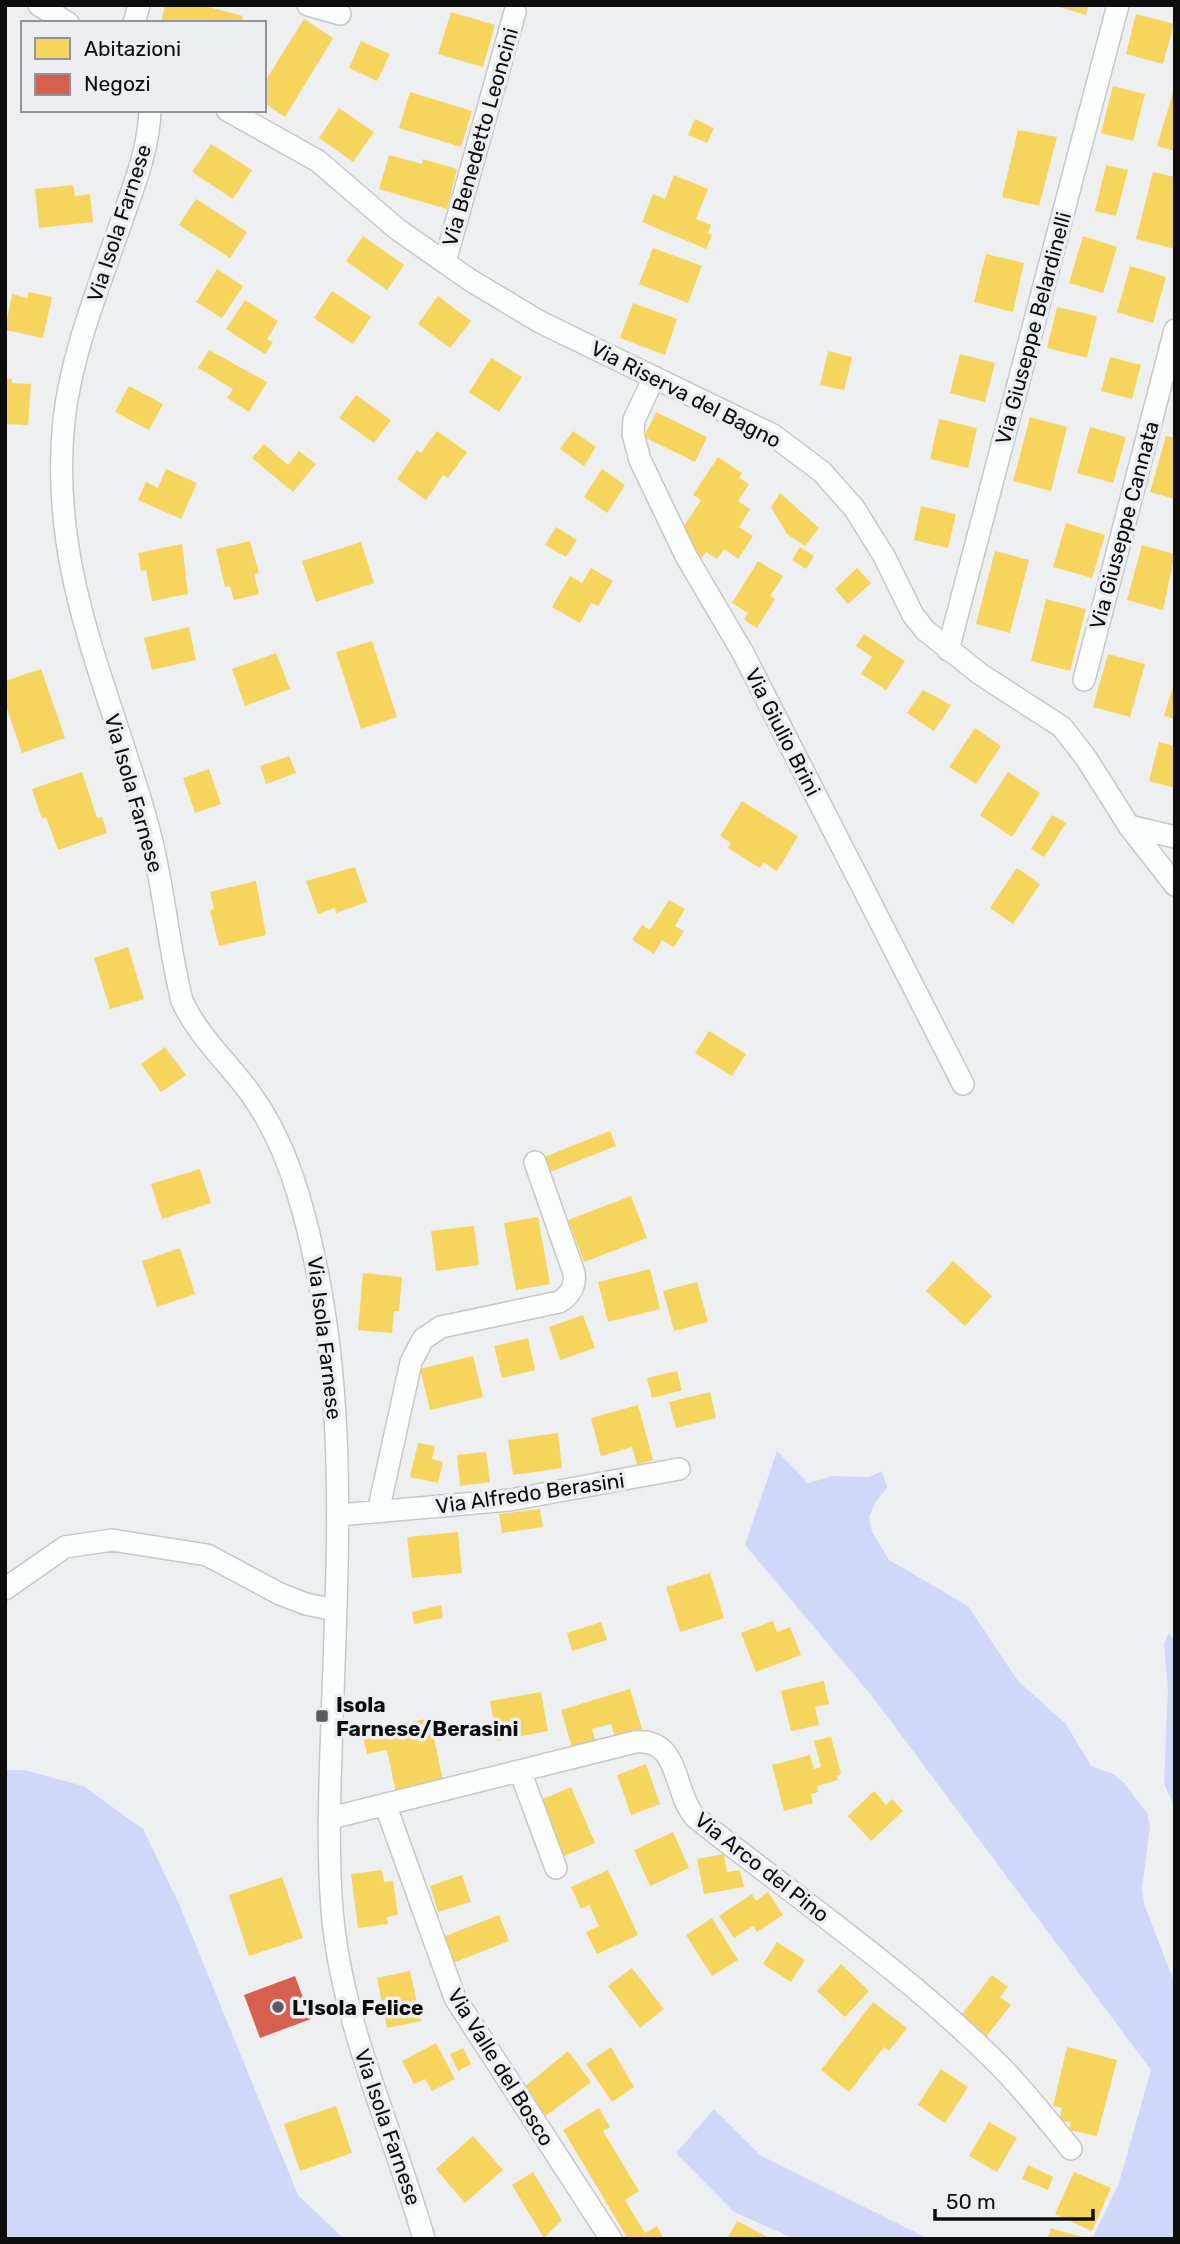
<svg xmlns="http://www.w3.org/2000/svg" width="1180" height="2244" font-family="Rubik,sans-serif">
	<style>
		.green { fill: #d0d7f8 }
		.homes { fill: #f6d55c }
		.shops { fill: #d6604d }
		.lines { fill: none; stroke-linecap: round; stroke-linejoin: round }
		.minor-casing { stroke: #c6c7c9; stroke-width: 24 }
		.minor { stroke: #fcfdfd; stroke-width: 21 }
		.poi-dot { fill: #5c5c5d; stroke: #edeef2; stroke-width: 2.5 }
		.labels { text-anchor: middle; dominant-baseline: central; stroke-width: 7; stroke-linejoin: round; paint-order: stroke }
		.street-label { font-size: 21px; fill: #0d0d0e; stroke: #edeef2 }
		.poi-label { font-size: 21px; font-weight: bold; fill: #0d0d0e; stroke: #edeef2; text-anchor: start }
	</style>
	<rect width="100%" height="100%" fill="#eeeff1"/>
	<path class="green" d="M 777,1451 L 808,1483 L 834,1476 L 869,1477 L 882,1471 L 887,1488 L 876,1501 L 869,1517 L 872,1532 L 889,1560 L 968,1606 L 1018,1681 L 1066,1724 L 1091,1766 L 1113,1774 L 1124,1783 L 1147,1813 L 1150,1826 L 1142,1888 L 1144,1904 L 1175,1984 L 1175,2239 L 1092,2239 L 1119,2183 L 1151,2070 L 872,1696 L 745,1545 Z
		M 1169,1633 L 1175,1642 L 1175,1808 L 1164,1783 L 1168,1690 L 1164,1644 Z
		M 5,1770 L 24,1770 L 83,1786 L 143,1829 L 179,1904 L 298,2195 L 344,2239 L 5,2239 Z
		M 714,2109 L 760,2155 L 929,2239 L 795,2239 L 734,2212 L 676,2153 Z"/>
	<path class="homes" d="M 165,5 L 201,5 L 243,16 L 242,23 L 161,23 Z
		M 1053,5 L 1089,5 L 1086,15 Z
		M 451,12 L 495,25 L 483,67 L 438,54 Z
		M 1136,14 L 1174,24 L 1163,64 L 1126,54 Z
		M 304,19 L 333,38 L 285,117 L 264,103 L 264,83 Z
		M 361,41 L 390,54 L 377,81 L 349,68 Z
		M 1113,86 L 1145,94 L 1133,141 L 1101,133 Z
		M 1175,86 L 1175,151 L 1157,146 Z
		M 410,92 L 472,111 L 461,147 L 399,128 Z
		M 339,108 L 374,132 L 353,162 L 319,138 Z
		M 695,119 L 714,128 L 707,143 L 688,135 Z
		M 1018,130 L 1057,137 L 1039,206 L 1002,197 Z
		M 211,144 L 252,170 L 233,199 L 192,172 Z
		M 389,155 L 422,164 L 423,159 L 457,169 L 447,209 L 379,189 Z
		M 1106,165 L 1128,170 L 1116,216 L 1095,211 Z
		M 1153,172 L 1175,177 L 1175,249 L 1136,239 Z
		M 674,175 L 708,189 L 696,219 L 711,225 L 708,233 L 712,235 L 706,249 L 642,222 L 653,194 L 665,199 Z
		M 73,185 L 75,196 L 90,194 L 93,222 L 39,228 L 35,189 Z
		M 196,199 L 247,232 L 230,258 L 179,225 Z
		M 363,236 L 404,265 L 387,290 L 346,261 Z
		M 1083,236 L 1117,247 L 1103,293 L 1069,283 Z
		M 653,248 L 702,266 L 688,303 L 639,284 Z
		M 986,254 L 1024,263 L 1013,312 L 974,302 Z
		M 1130,266 L 1166,277 L 1153,323 L 1117,312 Z
		M 217,269 L 243,286 L 222,318 L 196,302 Z
		M 332,291 L 371,317 L 353,344 L 314,318 Z
		M 29,292 L 52,297 L 43,338 L 5,330 L 12,294 L 27,298 Z
		M 438,296 L 471,321 L 450,348 L 418,324 Z
		M 245,300 L 278,321 L 267,339 L 273,342 L 265,354 L 226,329 Z
		M 633,303 L 677,319 L 665,355 L 620,338 Z
		M 1057,307 L 1097,316 L 1087,358 L 1047,348 Z
		M 209,350 L 267,382 L 249,412 L 227,398 L 233,389 L 198,368 Z
		M 828,351 L 852,357 L 844,390 L 820,385 Z
		M 960,354 L 995,363 L 985,402 L 950,393 Z
		M 1110,357 L 1141,365 L 1132,399 L 1101,391 Z
		M 491,358 L 522,377 L 499,412 L 469,392 Z
		M 5,379 L 12,379 L 12,383 L 31,384 L 28,425 L 5,424 Z
		M 129,386 L 163,404 L 149,430 L 115,412 Z
		M 356,395 L 391,420 L 374,443 L 339,418 Z
		M 656,412 L 707,437 L 695,462 L 644,437 Z
		M 1030,417 L 1067,427 L 1051,491 L 1013,481 Z
		M 939,419 L 977,428 L 968,468 L 930,459 Z
		M 1090,427 L 1126,437 L 1113,483 L 1077,473 Z
		M 437,431 L 467,452 L 448,478 L 443,475 L 426,500 L 397,479 L 417,450 L 421,453 Z
		M 573,431 L 596,447 L 584,466 L 560,449 Z
		M 1166,436 L 1175,438 L 1175,499 L 1150,492 Z
		M 264,444 L 288,465 L 299,451 L 316,464 L 293,492 L 252,458 Z
		M 718,457 L 742,473 L 739,478 L 749,484 L 738,501 L 750,509 L 739,527 L 753,536 L 738,559 L 724,549 L 717,559 L 706,552 L 701,559 L 690,551 L 680,532 L 701,500 L 693,495 Z
		M 166,469 L 197,483 L 181,519 L 138,500 L 146,482 L 158,488 Z
		M 602,469 L 625,485 L 607,513 L 584,497 Z
		M 780,493 L 819,528 L 805,546 L 787,534 L 771,507 Z
		M 921,506 L 956,514 L 948,548 L 914,540 Z
		M 1066,523 L 1105,535 L 1092,578 L 1053,567 Z
		M 556,527 L 577,540 L 566,557 L 545,545 Z
		M 250,541 L 259,573 L 254,574 L 259,594 L 234,600 L 230,586 L 225,587 L 216,549 Z
		M 361,542 L 374,583 L 316,602 L 302,561 Z
		M 182,544 L 188,594 L 152,601 L 146,570 L 141,571 L 138,553 Z
		M 1142,545 L 1175,554 L 1163,610 L 1127,600 Z
		M 800,547 L 814,556 L 806,569 L 792,560 Z
		M 995,551 L 1029,560 L 1010,633 L 976,624 Z
		M 758,561 L 783,576 L 770,596 L 775,599 L 757,628 L 744,620 L 748,613 L 732,603 Z
		M 591,568 L 613,581 L 598,606 L 591,603 L 580,623 L 552,607 L 570,576 L 582,583 Z
		M 857,568 L 871,583 L 848,604 L 835,589 Z
		M 1046,599 L 1086,609 L 1070,671 L 1031,661 Z
		M 189,627 L 196,660 L 152,670 L 144,638 Z
		M 864,634 L 905,661 L 886,690 L 861,674 L 872,657 L 856,646 Z
		M 372,641 L 397,717 L 361,729 L 336,652 Z
		M 276,653 L 290,689 L 245,706 L 232,669 Z
		M 1108,654 L 1145,664 L 1130,717 L 1093,707 Z
		M 41,669 L 65,738 L 22,753 L 5,703 L 5,681 Z
		M 1175,680 L 1175,719 L 1164,716 Z
		M 923,690 L 951,705 L 934,731 L 907,713 Z
		M 975,728 L 1001,746 L 976,784 L 949,767 Z
		M 1159,742 L 1175,746 L 1175,788 L 1149,781 Z
		M 289,756 L 296,773 L 266,784 L 260,766 Z
		M 209,769 L 221,804 L 195,813 L 183,778 Z
		M 82,772 L 97,818 L 102,817 L 107,833 L 58,850 L 46,817 L 42,819 L 32,789 Z
		M 1008,772 L 1040,793 L 1012,837 L 980,815 Z
		M 742,801 L 798,836 L 777,871 L 763,862 L 760,868 L 728,848 L 731,843 L 720,836 Z
		M 1052,815 L 1066,823 L 1044,857 L 1031,849 Z
		M 355,867 L 367,902 L 336,913 L 335,908 L 318,914 L 306,881 Z
		M 1017,868 L 1040,884 L 1013,924 L 990,908 Z
		M 256,881 L 266,935 L 219,946 L 210,910 L 214,909 L 210,892 Z
		M 669,900 L 685,909 L 675,926 L 684,931 L 674,947 L 662,940 L 654,954 L 632,940 L 642,925 L 650,930 Z
		M 128,947 L 144,999 L 110,1009 L 94,958 Z
		M 709,1031 L 746,1054 L 732,1076 L 695,1053 Z
		M 165,1047 L 186,1075 L 161,1092 L 141,1064 Z
		M 610,1131 L 616,1146 L 550,1172 L 544,1157 Z
		M 200,1169 L 211,1203 L 162,1219 L 151,1184 Z
		M 631,1196 L 647,1238 L 584,1262 L 568,1220 Z
		M 538,1217 L 550,1284 L 516,1290 L 504,1223 Z
		M 474,1226 L 479,1265 L 436,1271 L 431,1231 Z
		M 180,1248 L 195,1294 L 157,1307 L 142,1261 Z
		M 953,1261 L 992,1296 L 965,1326 L 926,1291 Z
		M 650,1269 L 660,1309 L 608,1322 L 598,1282 Z
		M 363,1273 L 402,1277 L 399,1311 L 394,1311 L 392,1333 L 358,1330 Z
		M 697,1282 L 708,1322 L 674,1331 L 663,1291 Z
		M 583,1315 L 595,1348 L 560,1360 L 549,1327 Z
		M 528,1338 L 535,1370 L 502,1378 L 494,1346 Z
		M 473,1356 L 483,1397 L 430,1410 L 420,1369 Z
		M 677,1371 L 682,1390 L 652,1398 L 647,1378 Z
		M 710,1392 L 716,1418 L 676,1428 L 669,1402 Z
		M 638,1405 L 653,1460 L 637,1465 L 632,1447 L 601,1456 L 591,1418 Z
		M 558,1433 L 562,1468 L 513,1475 L 508,1440 Z
		M 418,1443 L 435,1446 L 432,1459 L 443,1462 L 438,1483 L 410,1477 Z
		M 486,1452 L 490,1482 L 460,1486 L 457,1455 Z
		M 540,1509 L 543,1527 L 502,1533 L 499,1514 Z
		M 458,1532 L 462,1573 L 412,1578 L 407,1537 Z
		M 710,1573 L 724,1618 L 680,1632 L 666,1587 Z
		M 441,1605 L 443,1618 L 414,1624 L 412,1612 Z
		M 773,1621 L 777,1632 L 790,1627 L 801,1655 L 756,1672 L 741,1633 Z
		M 601,1622 L 607,1640 L 572,1651 L 567,1633 Z
		M 824,1681 L 829,1704 L 815,1707 L 819,1725 L 791,1731 L 781,1691 Z
		M 630,1689 L 642,1729 L 615,1737 L 611,1724 L 592,1729 L 596,1744 L 573,1751 L 561,1710 Z
		M 541,1692 L 548,1731 L 497,1741 L 490,1701 Z
		M 430,1718 L 443,1781 L 396,1792 L 387,1750 L 367,1754 L 362,1733 Z
		M 831,1737 L 841,1774 L 836,1775 L 838,1780 L 817,1786 L 818,1792 L 811,1794 L 813,1803 L 784,1811 L 772,1765 L 810,1755 L 814,1769 L 821,1767 L 814,1741 Z
		M 646,1764 L 660,1804 L 631,1815 L 617,1775 Z
		M 571,1787 L 595,1843 L 560,1858 L 536,1802 Z
		M 874,1791 L 886,1805 L 892,1799 L 903,1811 L 871,1841 L 848,1816 Z
		M 673,1832 L 689,1868 L 650,1886 L 634,1850 Z
		M 724,1854 L 727,1872 L 740,1870 L 744,1887 L 704,1894 L 697,1859 Z
		M 382,1870 L 384,1882 L 393,1881 L 398,1915 L 387,1917 L 388,1924 L 358,1928 L 351,1874 Z
		M 608,1870 L 638,1935 L 597,1954 L 586,1932 L 599,1926 L 589,1905 L 581,1909 L 571,1887 Z
		M 462,1875 L 471,1902 L 438,1912 L 430,1886 Z
		M 282,1877 L 303,1938 L 249,1956 L 229,1895 Z
		M 768,1892 L 783,1915 L 757,1932 L 753,1926 L 734,1938 L 719,1916 L 752,1894 L 756,1901 Z
		M 499,1915 L 509,1941 L 453,1963 L 443,1937 Z
		M 712,1918 L 738,1960 L 712,1976 L 686,1935 Z
		M 777,1942 L 805,1960 L 791,1982 L 763,1964 Z
		M 841,1964 L 869,1991 L 845,2017 L 817,1991 Z
		M 632,1968 L 664,2009 L 640,2028 L 608,1986 Z
		M 410,1971 L 421,2021 L 387,2028 L 377,1978 Z
		M 992,1975 L 1008,1987 L 1000,1997 L 1011,2005 L 985,2038 L 959,2018 Z
		M 873,2002 L 907,2028 L 889,2051 L 884,2047 L 849,2092 L 821,2070 Z
		M 436,2043 L 455,2079 L 432,2091 L 425,2079 L 414,2084 L 402,2061 Z
		M 611,2047 L 634,2087 L 612,2102 L 586,2064 Z
		M 1067,2047 L 1117,2060 L 1097,2136 L 1069,2130 L 1071,2122 L 1059,2121 L 1062,2108 L 1053,2106 Z
		M 463,2048 L 471,2064 L 458,2071 L 450,2054 Z
		M 568,2051 L 591,2082 L 543,2118 L 522,2089 Z
		M 941,2069 L 968,2087 L 945,2123 L 918,2105 Z
		M 336,2106 L 352,2153 L 300,2171 L 284,2124 Z
		M 599,2108 L 610,2127 L 603,2131 L 639,2191 L 625,2200 L 645,2233 L 657,2226 L 664,2239 L 628,2239 L 563,2130 Z
		M 989,2122 L 1017,2138 L 997,2172 L 969,2156 Z
		M 473,2136 L 503,2170 L 465,2203 L 436,2169 Z
		M 1028,2165 L 1053,2177 L 1048,2190 L 1022,2179 Z
		M 533,2172 L 562,2220 L 544,2238 L 512,2185 Z
		M 1074,2172 L 1111,2188 L 1092,2231 L 1055,2214 Z
		M 737,2221 L 771,2239 L 727,2239 Z
		M 1051,2228 L 1085,2238 L 1085,2239 L 1047,2239 Z"/>
	<path class="shops" d="M 295,1976 L 311,2019 L 260,2038 L 244,1995 Z"/>
	<g class="lines">
		<g class="minor-casing">
			<path id="minor" d="M 39,5 L 68,23
				M 308,5 L 340,14
				M 134,23 L 139,5
				M 150,110 C 149,147 135,183 123,217 C 100,284 72,350 64,420 C 48,572 111,689 149,830 C 164,886 168,945 182,1001 C 197,1034 226,1061 248,1090 C 271,1121 287,1157 298,1194 C 350,1366 338,1544 332,1721 C 330,1783 327,1847 332,1909 C 341,2024 393,2129 424,2239
				M 227,110 L 318,161 L 397,229 L 470,280 L 540,322 L 773,435 L 822,472 L 854,508 L 884,556 L 913,615 L 925,630 L 980,674 L 1062,727 L 1086,758 L 1129,826 L 1175,885
				M 445,262 L 515,12
				M 654,377 L 634,420 L 633,434 L 640,460 L 686,556 L 743,653 L 963,1084
				M 948,650 L 1118,5
				M 1084,680 L 1175,330
				M 1129,826 L 1175,837
				M 378,1512 L 411,1362 L 423,1339 L 441,1327 L 559,1302 C 570,1296 576,1285 574,1273 L 535,1162
				M 339,1515 L 510,1500 L 679,1469
				M 5,1589 L 65,1547 L 112,1540 L 207,1555 L 280,1594 L 306,1604 L 335,1610
				M 520,1771 L 556,1868
				M 385,1804 L 455,1998 L 611,2239
				M 331,1818 L 635,1742 C 680,1737 673,1792 695,1817 C 798,1899 909,1974 1001,2067 C 1026,2092 1048,2121 1071,2149"/>
		</g>
		<use href="#minor" class="minor"/>
	</g>
	<g class="poi-dot">
		<rect x="315" y="1709" width="14" height="14" rx="3.5"/>
		<circle cx="278" cy="2007" r="7"/>
	</g>
	<g class="labels">
		<g class="street-label">
			<text transform="translate(480 137) rotate(-74)">Via Benedetto Leoncini</text>
			<text transform="translate(119 223) rotate(-72)">Via Isola Farnese</text>
			<text transform="translate(1033 328) rotate(-75)">Via Giuseppe Belardinelli</text>
			<text transform="translate(686 394) rotate(27)">Via Riserva del Bagno</text>
			<text transform="translate(1124 525) rotate(-75)">Via Giuseppe Cannata</text>
			<text transform="translate(783 732) rotate(63)">Via Giulio Brini</text>
			<text transform="translate(134 793) rotate(74)">Via Isola Farnese</text>
			<text transform="translate(325 1338) rotate(83)">Via Isola Farnese</text>
			<text transform="translate(530 1493) rotate(-8)">Via Alfredo Berasini</text>
			<text transform="translate(762 1867) rotate(38)">Via Arco del Pino</text>
			<text transform="translate(501 2067) rotate(58)">Via Valle del Bosco</text>
			<text transform="translate(388 2127) rotate(71)">Via Isola Farnese</text>
		</g>
		<g class="poi-label">
			<text x="336" y="1704">Isola<tspan x="336" dy="24">Farnese/Berasini</tspan></text>
			<text x="292" y="2007">L'Isola Felice</text>
		</g>
	</g>
	<rect width="1180" height="2244" fill="none" stroke="#0d0d0e" stroke-width="14"/>
	<rect x="21" y="21" width="245" height="91" fill="#edeef2" stroke="#939497" stroke-width="2"/>
	<rect x="35" y="38" width="35" height="21" fill="#f6d55c" stroke="#939497" stroke-width="2"/>
	<text x="84" y="56" font-size="21" fill="#0d0d0e">Abitazioni</text>
	<rect x="35" y="74" width="35" height="21" fill="#d6604d" stroke="#939497" stroke-width="2"/>
	<text x="84" y="91" font-size="21" fill="#0d0d0e">Negozi</text>
	<path d="M935 2209v10h158v-10" fill="none" stroke="#0d0d0e" stroke-width="3.5"/>
	<text x="946" y="2209" font-size="21" fill="#0d0d0e" stroke="#edeef2" stroke-width="5" paint-order="stroke">50 m</text>
</svg>
